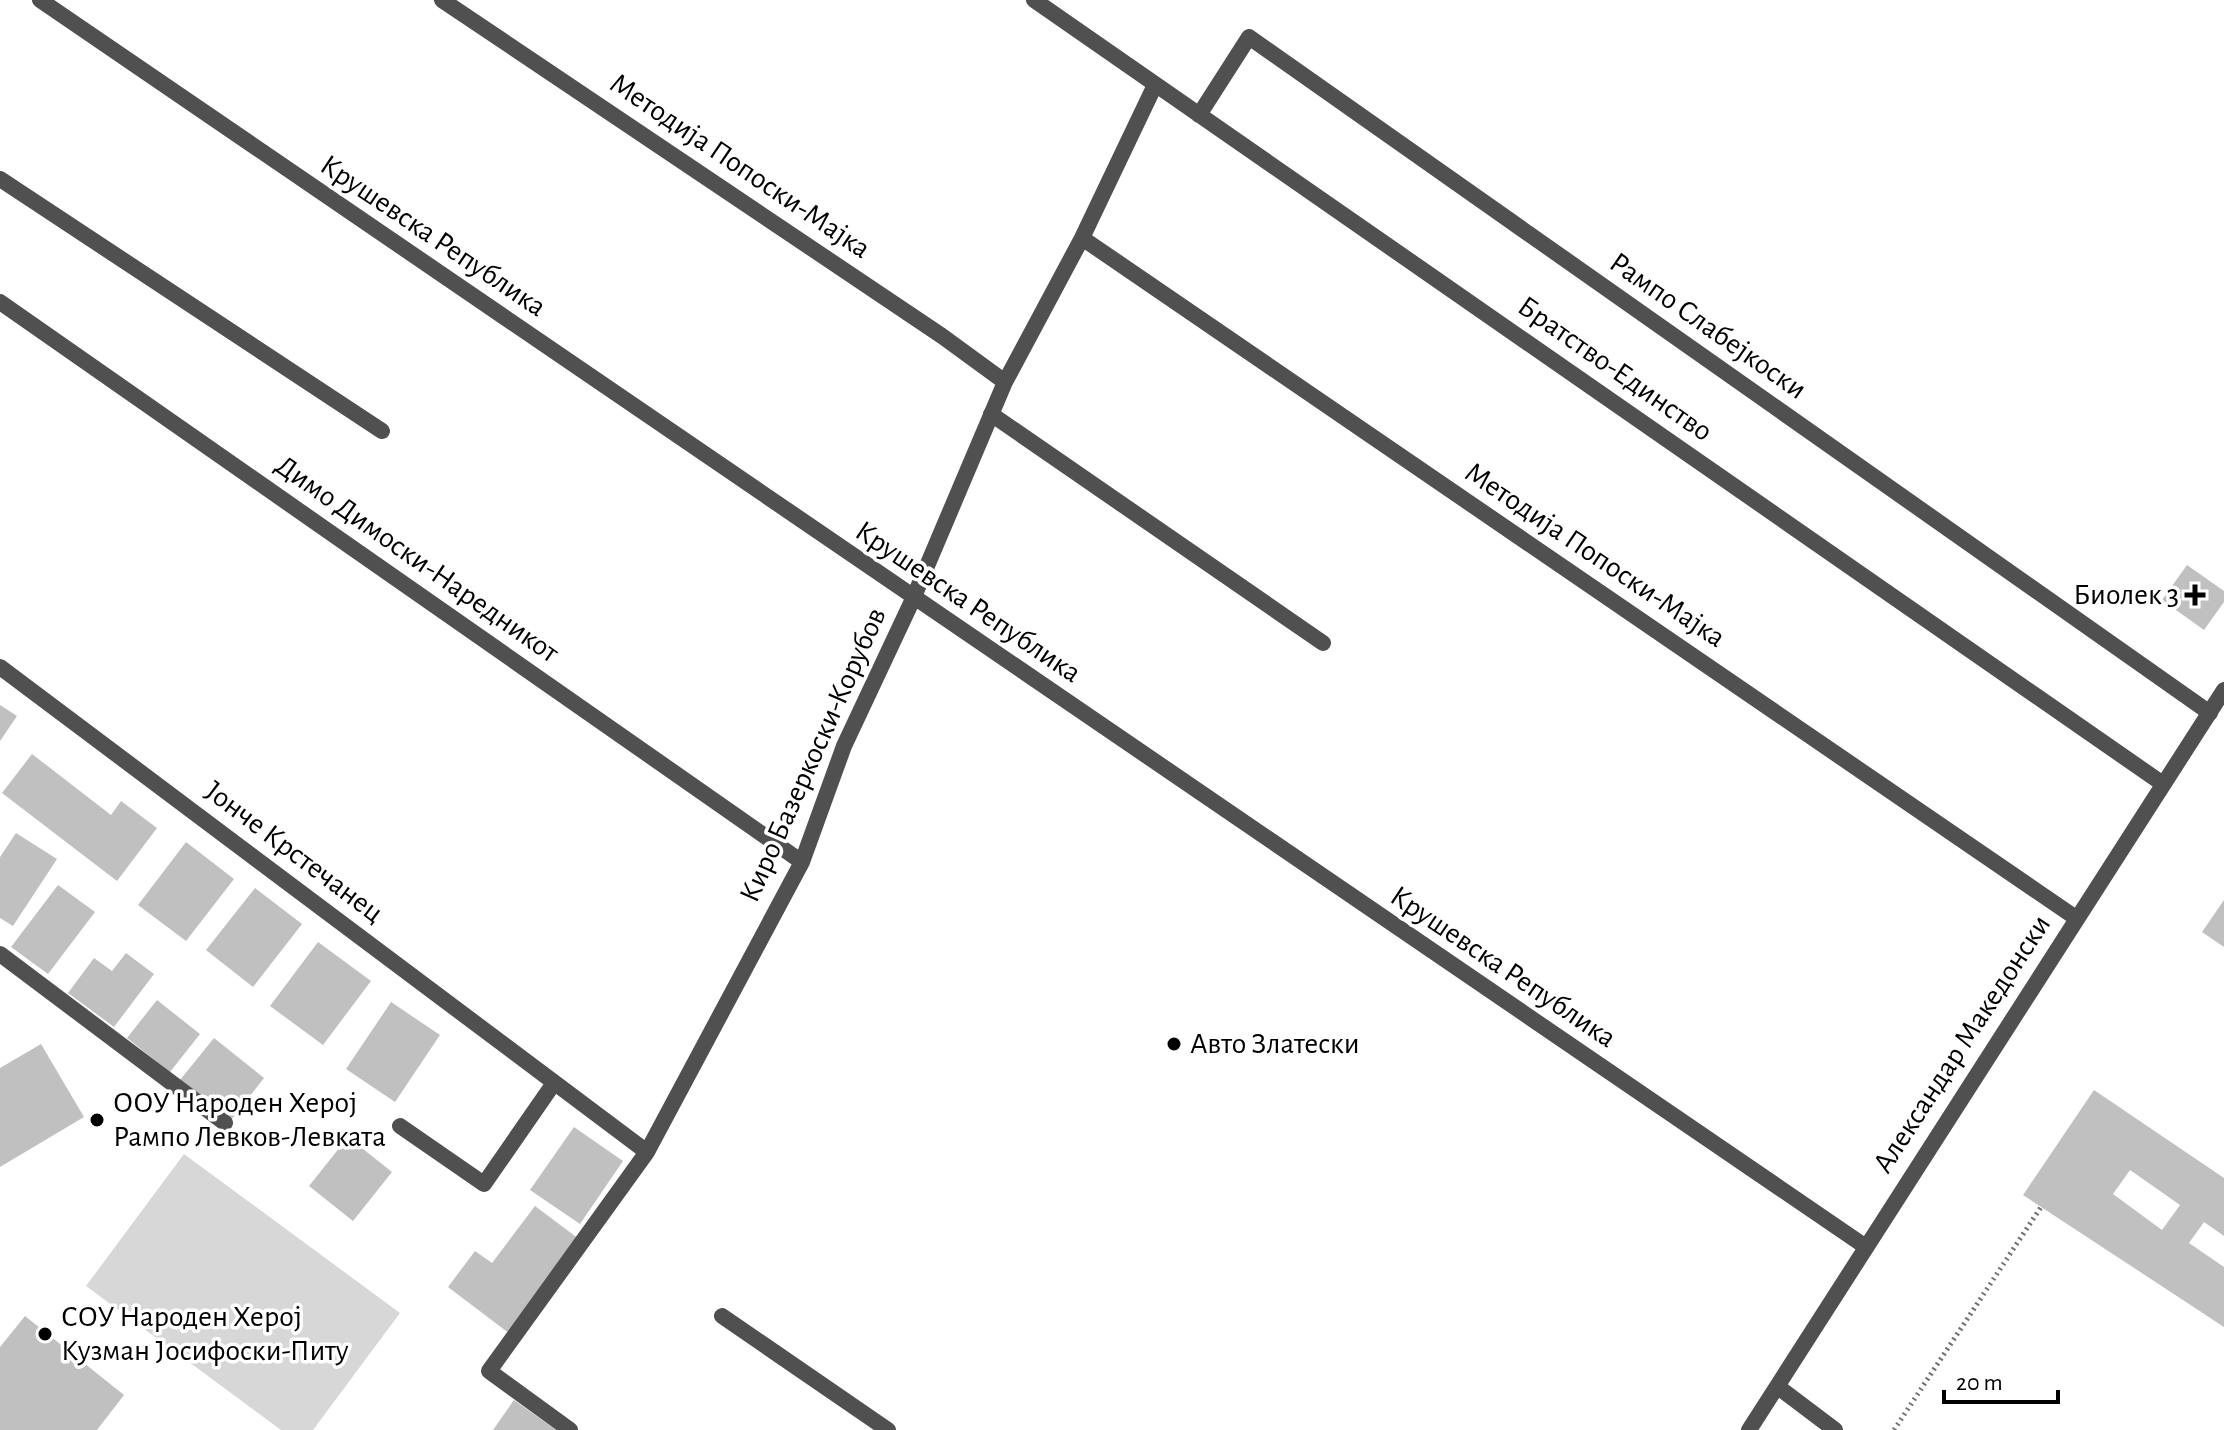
<svg xmlns="http://www.w3.org/2000/svg" width="2224" height="1430" font-family="'Alegreya Sans',sans-serif">
	<style>
		.green { fill: #d7d7d7 }
		.building { fill: #c0c0c0; fill-rule: evenodd }
		.lines { fill: none; stroke-linecap: round; stroke-linejoin: round }
		.path { stroke: #727272; stroke-width: 5; stroke-dasharray: 2 4; stroke-linecap: butt }
		.minor { stroke: #505050; stroke-width: 16 }
		.tertiary { stroke: #505050; stroke-width: 16 }
		.poi-dot { fill: #000; stroke: #fff; stroke-width: 3 }
		.labels { text-anchor: middle; dominant-baseline: central; stroke-width: 7; stroke-linejoin: round; paint-order: stroke }
		.street-label { font-size: 30px; fill: #000; stroke: #fff }
		.poi-label { font-size: 30px; fill: #000; stroke: #fff; text-anchor: start }
	</style>
	<rect width="100%" height="100%" fill="#fff"/>
	<path class="green" d="M 184,1154 L 400,1313 L 313,1430 L 281,1430 L 86,1286 Z"/>
	<path class="building" d="M 2187,565 L 2224,591 L 2224,602 L 2204,630 L 2162,600 Z
		M 0,705 L 17,716 L 0,741 Z
		M 32,754 L 111,815 L 121,801 L 157,828 L 117,881 L 2,793 Z
		M 16,833 L 57,859 L 13,926 L 0,918 L 0,857 Z
		M 186,842 L 234,879 L 186,941 L 138,905 Z
		M 58,885 L 95,912 L 48,974 L 11,947 Z
		M 255,888 L 302,924 L 253,987 L 206,950 Z
		M 2224,900 L 2224,947 L 2202,932 Z
		M 318,942 L 371,981 L 323,1045 L 270,1006 Z
		M 126,953 L 154,974 L 114,1027 L 68,993 L 94,958 L 112,971 Z
		M 157,1000 L 200,1034 L 170,1072 L 127,1038 Z
		M 391,1002 L 440,1035 L 395,1102 L 346,1069 Z
		M 214,1038 L 264,1078 L 231,1120 L 180,1080 Z
		M 41,1044 L 84,1117 L 0,1167 L 0,1068 Z
		M 2094,1090 L 2224,1178 L 2224,1236 L 2204,1222 L 2189,1243 L 2224,1267 L 2224,1327 L 2023,1195 ZM 2130,1170 L 2180,1205 L 2162,1230 L 2113,1194 Z
		M 574,1127 L 623,1161 L 580,1224 L 530,1190 Z
		M 348,1137 L 392,1172 L 353,1221 L 309,1186 Z
		M 535,1206 L 579,1239 L 510,1334 L 448,1287 L 475,1251 L 492,1263 Z
		M 25,1316 L 124,1395 L 97,1430 L 0,1430 L 0,1347 Z
		M 514,1400 L 556,1430 L 493,1430 Z"/>
	<g class="lines">
		<path class="path" d="M 1894,1430 L 2041,1207"/>
		<path class="minor" d="M 40,0 L 1866,1247
			M 442,0 L 942,336 L 1005,382
			M 1034,0 L 2163,784
			M 1199,115 L 1249,37 L 2210,713
			M 0,179 L 382,431
			M 1082,238 L 2076,918
			M 0,302 L 802,862
			M 991,414 L 1323,643
			M 0,667 L 647,1152
			M 0,954 L 225,1123
			M 400,1126 L 484,1184 L 554,1083
			M 722,1316 L 888,1430
			M 570,1430 L 489,1371 L 647,1152 L 802,862 L 844,746 L 913,599 L 1005,382 L 1082,238 L 1155,85"/>
		<path class="tertiary" d="M 1778,1387 L 1835,1430
			M 1749,1430 L 2224,690"/>
	</g>
	<g class="poi-dot">
		<path d="M2191 583h8v8h8v8h-8v8h-8v-8h-8v-8h8z"/>
		<circle cx="1174" cy="1044" r="8"/>
		<circle cx="97" cy="1120" r="8"/>
		<circle cx="45" cy="1334" r="8"/>
	</g>
	<g class="labels">
		<g class="street-label">
			<text transform="translate(740 166) rotate(34)">Методија Попоски-Мајка</text>
			<text transform="translate(433 236) rotate(34)">Крушевска Република</text>
			<text transform="translate(1708 326) rotate(35)">Рампо Слабејкоски</text>
			<text transform="translate(1615 369) rotate(35)">Братство-Единство</text>
			<text transform="translate(1595 555) rotate(34)">Методија Попоски-Мајка</text>
			<text transform="translate(417 559) rotate(35)">Димо Димоски-Наредникот</text>
			<text transform="translate(968 602) rotate(34)">Крушевска Република</text>
			<text transform="translate(813 755) rotate(-66)">Киро Базеркоски-Корубов</text>
			<text transform="translate(294 852) rotate(37)">Јонче Крстечанец</text>
			<text transform="translate(1503 967) rotate(34)">Крушевска Република</text>
			<text transform="translate(1962 1044) rotate(-57)">Александар Македонски</text>
		</g>
		<g class="poi-label">
			<text x="2179" y="595" text-anchor="end">Биолек 3</text>
			<text x="1190" y="1044">Авто Златески</text>
			<text x="113" y="1103">ООУ Народен Херој<tspan x="113" dy="34">Рампо Левков-Левката</tspan></text>
			<text x="61" y="1317">СОУ Народен Херој<tspan x="61" dy="34">Кузман Јосифоски-Питу</tspan></text>
		</g>
	</g>
	<path d="M1944 1390v12h114v-12" fill="none" stroke="#000000" stroke-width="4"/>
	<text x="1956" y="1390" font-size="24" fill="#000000" stroke="#ffffff" stroke-width="6" paint-order="stroke">20 m</text>
</svg>
